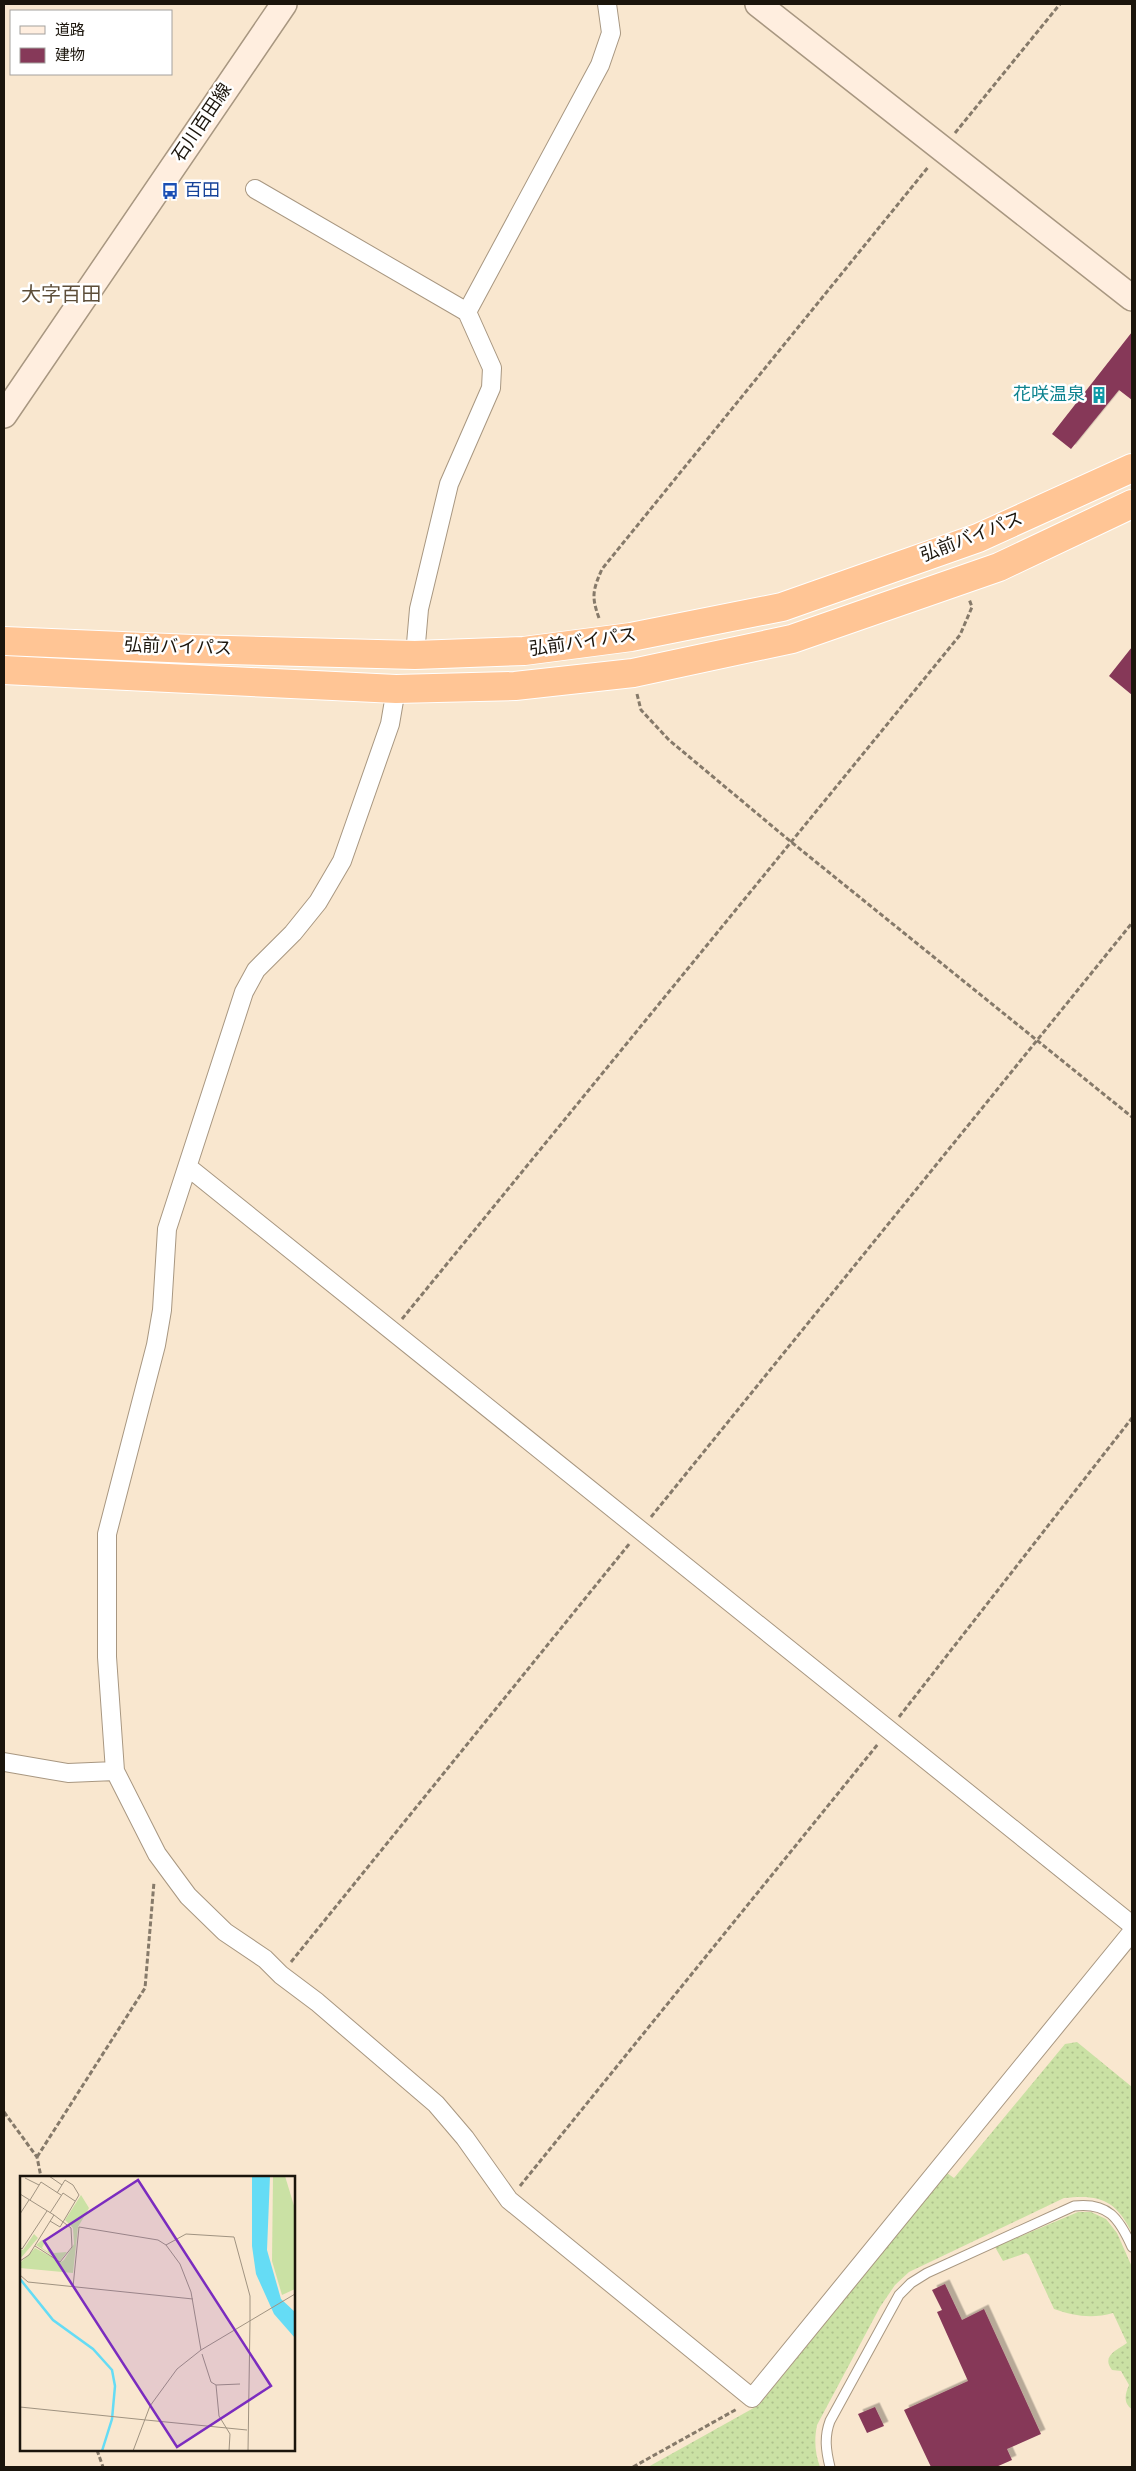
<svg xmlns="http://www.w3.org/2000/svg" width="1136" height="2471" font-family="Overpass,'Noto Sans JP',sans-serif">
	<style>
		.grass { fill: url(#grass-dots) }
		.building { fill: #863959; filter: url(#shadow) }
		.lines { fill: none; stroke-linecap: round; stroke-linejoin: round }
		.lane-casing { stroke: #a89781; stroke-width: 11 }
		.street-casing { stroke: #a89781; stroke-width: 20 }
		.secondary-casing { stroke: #a89781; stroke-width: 28 }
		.highway-casing { stroke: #fff; stroke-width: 30 }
		.path { stroke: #867a6a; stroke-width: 3; stroke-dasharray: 5 2.5; stroke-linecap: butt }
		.lane { stroke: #fff; stroke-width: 9 }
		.street { stroke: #fff; stroke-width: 18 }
		.secondary { stroke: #ffeedf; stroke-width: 25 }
		.highway { stroke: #ffc595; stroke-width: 28 }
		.labels { text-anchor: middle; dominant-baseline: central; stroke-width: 5; stroke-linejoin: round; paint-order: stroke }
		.street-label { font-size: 18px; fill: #1b150c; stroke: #fff }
		.transit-label { font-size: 18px; fill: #164399; stroke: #fff; text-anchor: start }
		.culture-label { font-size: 18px; fill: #0d838f; stroke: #fff; text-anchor: end }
		.quarter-label { font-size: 20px; fill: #5d4e39; stroke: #fff }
		.inset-river { fill: none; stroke: #65dcf5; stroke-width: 2.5 }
		.inset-road { fill: none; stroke: #a09381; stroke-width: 1 }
		.view { fill: #7b2cbf; fill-opacity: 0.15; stroke: #7b2cbf; stroke-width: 2.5 }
		.inset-edge { fill: none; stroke: #1b150c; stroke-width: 2.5 }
	</style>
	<defs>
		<pattern id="grass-dots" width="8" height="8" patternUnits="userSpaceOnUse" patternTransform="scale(1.25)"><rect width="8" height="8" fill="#cae1a4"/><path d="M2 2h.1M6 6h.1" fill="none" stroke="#adc08c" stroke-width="1.8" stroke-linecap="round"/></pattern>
		<filter id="shadow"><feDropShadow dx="4.5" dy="-4.5" stdDeviation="0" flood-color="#0004"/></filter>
	</defs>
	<rect width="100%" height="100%" fill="#f9e7cf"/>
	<path class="grass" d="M 1077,2042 L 1132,2087 L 1132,2233 C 1116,2200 1100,2194 1064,2198 L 909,2272 L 895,2285 L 880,2307 L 817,2425 C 814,2440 815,2453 820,2467 L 648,2467 L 759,2405 L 947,2173 L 954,2178 L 1065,2044 Z
		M 1078,2212 L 1091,2212 L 1106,2219 L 1117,2233 L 1132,2267 L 1132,2409 C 1123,2403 1125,2394 1129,2385 L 1121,2371 L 1112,2370 C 1101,2356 1117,2350 1127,2343 L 1113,2313 C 1092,2319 1074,2316 1054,2309 L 1029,2255 L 1026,2253 L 1003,2261 L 995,2247 Z"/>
	<path class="building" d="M 1132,332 L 1132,400 L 1119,390 L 1071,449 L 1052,434 Z
		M 1132,647 L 1132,695 L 1109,676 Z
		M 945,2284 L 962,2320 L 984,2309 L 1041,2434 L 1007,2449 L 1012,2460 L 996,2467 L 931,2467 L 904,2410 L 968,2381 L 937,2312 L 942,2310 L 932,2290 Z
		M 875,2407 L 884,2426 L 867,2433 L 858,2414 Z"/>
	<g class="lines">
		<g class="lane-casing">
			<path id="lane" d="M 830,2467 C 826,2451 824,2437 830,2421 L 899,2295 L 911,2283 L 927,2273 L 1074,2206 C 1108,2202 1119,2218 1132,2247"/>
		</g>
		<g class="street-casing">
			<path id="street" d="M 255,189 L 467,312 L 492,368 L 491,388 L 449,484 L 419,609 L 415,655
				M 467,312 L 600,65 L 611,33 L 607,4
				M 396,689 L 390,724 L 342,861 L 318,902 L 293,933 L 256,970 L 244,992 L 167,1229 L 162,1310 L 156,1345 L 107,1534 L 107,1657 L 115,1771 L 157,1854 L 188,1896 L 225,1932 L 265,1959 L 281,1975 L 317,2002 L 436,2104 L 465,2138 L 509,2200 L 752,2398 L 1132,1932
				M 188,1167 L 1132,1925
				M 4,1762 L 68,1773 L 115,1771"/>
		</g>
		<g class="secondary-casing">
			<path id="secondary" d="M 758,4 L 1132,298
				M 4,415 L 284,4"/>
		</g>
		<g class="highway-casing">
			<path id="highway" d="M 4,641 L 192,649 L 415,655 L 524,651 L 631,637 L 782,607 L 978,538 L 1132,468
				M 4,670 L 396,689 L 515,686 L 633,673 L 792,639 L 999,567 L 1132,504"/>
		</g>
		<path class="path" d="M 955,133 L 1060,4
			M 599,618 C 591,596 593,590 602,569 L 929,166
			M 637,694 L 641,710 L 669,740 L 790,841 L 1132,1117
			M 402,1319 L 960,635 L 972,607 L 969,599
			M 651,1517 L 1132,923
			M 899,1717 L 1132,1418
			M 291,1962 L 630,1543
			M 4,2112 L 37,2157 L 41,2177
			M 37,2157 L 145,1988 L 154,1882
			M 520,2186 L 878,1744
			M 97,2450 L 103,2467
			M 633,2467 L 737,2409"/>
		<use href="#lane" class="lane"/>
		<use href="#street" class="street"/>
		<use href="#secondary" class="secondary"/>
		<use href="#highway" class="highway"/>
	</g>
	<defs>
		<g id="bus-bare" transform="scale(1.35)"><path d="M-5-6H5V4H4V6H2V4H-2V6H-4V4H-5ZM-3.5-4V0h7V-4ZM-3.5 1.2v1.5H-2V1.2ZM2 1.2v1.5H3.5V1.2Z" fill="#1a4fb4" stroke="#fff" stroke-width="2.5" paint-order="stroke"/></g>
		<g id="building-bare" transform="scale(1.35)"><path d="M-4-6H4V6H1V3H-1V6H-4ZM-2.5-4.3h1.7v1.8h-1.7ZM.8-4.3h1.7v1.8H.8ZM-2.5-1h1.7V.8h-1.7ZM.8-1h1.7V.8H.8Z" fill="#0f9aa8" stroke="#fff" stroke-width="2.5" paint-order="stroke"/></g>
	</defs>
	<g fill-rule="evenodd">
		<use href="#bus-bare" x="170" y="191"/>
		<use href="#building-bare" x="1099" y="395"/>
	</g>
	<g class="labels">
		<g class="street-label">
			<text transform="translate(203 123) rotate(-56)">石川百田線</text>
			<text transform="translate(972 538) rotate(-21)">弘前バイパス</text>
			<text transform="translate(583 643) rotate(-8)">弘前バイパス</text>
			<text transform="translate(178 648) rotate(2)">弘前バイパス</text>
		</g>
		<g class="transit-label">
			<text x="184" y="191">百田</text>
		</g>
		<g class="culture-label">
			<text x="1085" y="395">花咲温泉</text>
		</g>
		<g class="quarter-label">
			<text x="61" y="296">大字百田</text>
		</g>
	</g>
	<g transform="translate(20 2176)">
		<rect width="275" height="275" fill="#f9e7cf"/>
		<path d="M 61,19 L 69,32 L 58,51 L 53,97 L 0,92 L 0,87 L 15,72 L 41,86 L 44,84 L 54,68 L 53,52 L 45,44 ZM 14,58 L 18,62 L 0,83 L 0,73 L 3,74 ZM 22,64 L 25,66 L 22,72 L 28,76 L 27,70 L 34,77 L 47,76 L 40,85 L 16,69 Z" fill="#cae1a4"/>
		<path d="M 253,0 L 265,0 L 275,33 L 275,113 L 262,119 L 252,85 Z" fill="#cae1a4"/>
		<path d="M 232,0 L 250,0 L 247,74 L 261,123 L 275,136 L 275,162 L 254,138 L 236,98 L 232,70 Z" fill="#65dcf5"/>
		<path class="inset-river" d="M 0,103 L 33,144 L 73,173 L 92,194 L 95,210 L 92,243 L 82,275"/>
		<path class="inset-road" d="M 29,0 L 42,9M 5,2 L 19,9M 0,18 L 34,39 L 9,79 L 0,85M 10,24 L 21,6 L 41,19M 30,37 L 43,17 L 55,25M 0,38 L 9,24M 30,45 L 40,51 L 59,19 L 53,9 L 45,4 L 37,17M 146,69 L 166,58 L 214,61 L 230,120 L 230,145M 15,70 L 40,86 L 52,71 L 51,52 L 34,39M 0,71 L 2,73 L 27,35M 0,99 L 8,106 L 173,123M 53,111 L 59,51 L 138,64 L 146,69 L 160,88 L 171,116 L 181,174M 182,178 L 191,206 L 196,209 L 220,208M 196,209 L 199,240 L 210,258 L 209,275M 0,231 L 126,244M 126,244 L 227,254M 113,275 L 130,230 L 157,193 L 181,174 L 275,118M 228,275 L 230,145"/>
		<path class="view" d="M 118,4 L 251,210 L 157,271 L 24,65 Z"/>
		<rect width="275" height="275" class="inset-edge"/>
	</g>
	<rect width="1136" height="2471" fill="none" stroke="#1b150c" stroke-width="10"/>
	<rect x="10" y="10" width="162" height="65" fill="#ffffff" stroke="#a4a19e"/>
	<rect x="20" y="26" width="25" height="8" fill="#ffeedf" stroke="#a4a19e"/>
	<text x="55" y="35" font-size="15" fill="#1b150c">道路</text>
	<rect x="20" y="48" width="25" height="15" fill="#863959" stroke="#a4a19e"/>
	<text x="55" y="60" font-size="15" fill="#1b150c">建物</text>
</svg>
